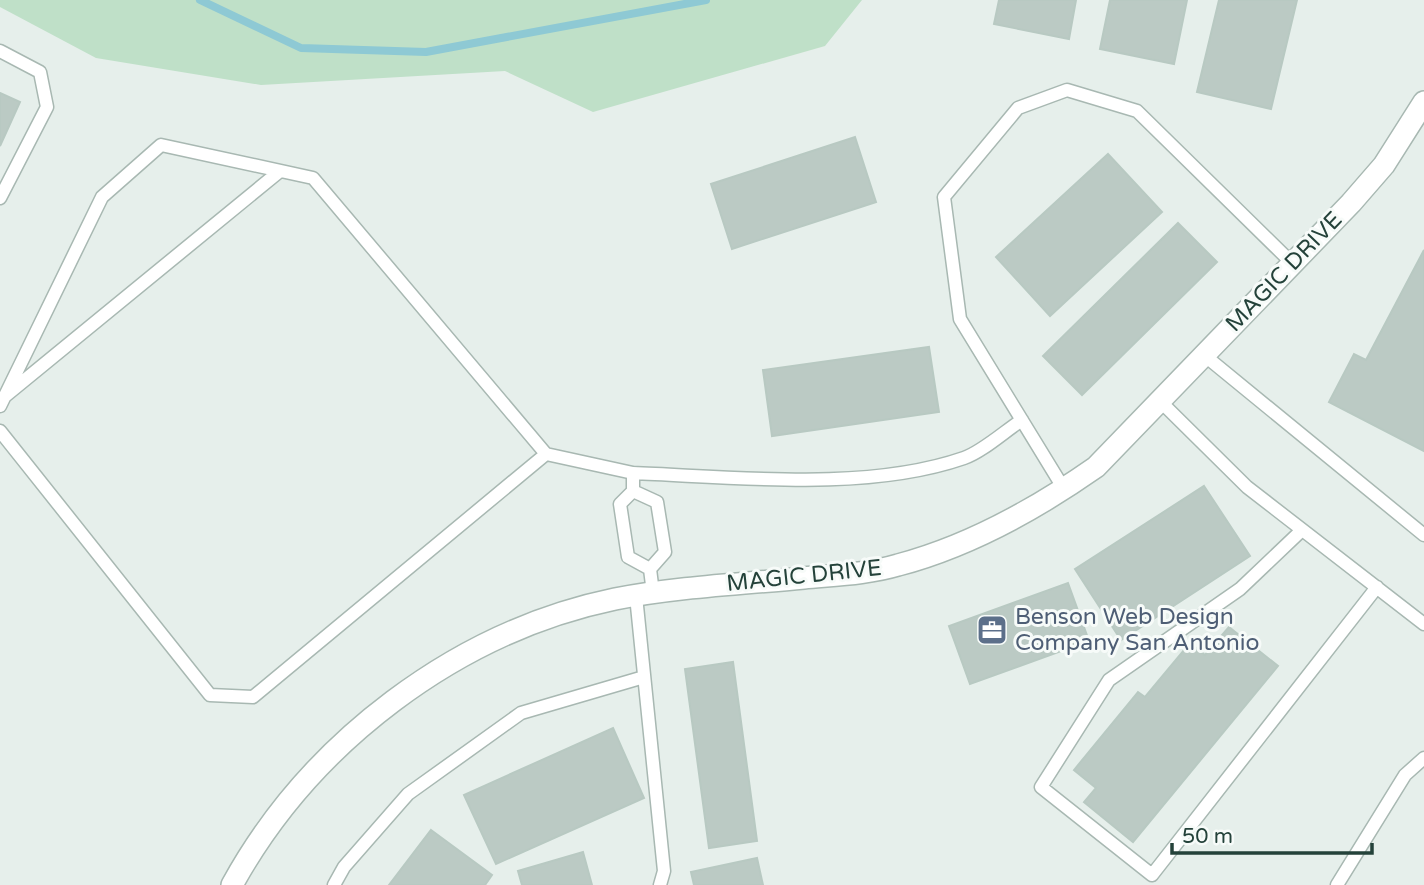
<svg xmlns="http://www.w3.org/2000/svg" width="1424" height="885" font-family="'Varela Round',sans-serif">
	<style>
		.green { fill: #bfe0c8 }
		.lines { fill: none; stroke-linecap: round; stroke-linejoin: round }
		.stream { stroke: #8ec9d4; stroke-width: 8 }
		.building { fill: #bbcac4; stroke: #b8c9c2; stroke-width: 2 }
		.lane-casing { stroke: #a8b8b2; stroke-width: 15 }
		.street-casing { stroke: #a8b8b2; stroke-width: 24 }
		.lane { stroke: #fff; stroke-width: 12 }
		.street { stroke: #fff; stroke-width: 21 }
		.labels { text-anchor: middle; dominant-baseline: central; stroke-width: 6; stroke-linejoin: round; paint-order: stroke }
		.street-label { font-size: 23px; fill: #24423a; stroke: #f7fbf9 }
		.service-label { font-size: 23px; fill: #4e5e75; stroke: #f7fbf9; text-anchor: start }
	</style>
	<rect width="100%" height="100%" fill="#e6efeb"/>
	<path class="green" d="M 0,0 L 862,0 L 825,46 L 593,112 L 505,71 L 261,85 L 96,58 L 0,7 Z"/>
	<g class="lines">
		<path class="stream" d="M 200,0 L 301,48 L 426,52 L 706,0"/>
	</g>
	<path class="building" d="M 999,0 L 1076,0 L 1069,39 L 994,24 Z
		M 1110,0 L 1187,0 L 1174,64 L 1100,49 Z
		M 1219,0 L 1297,0 L 1271,109 L 1197,92 Z
		M 0,93 L 20,102 L 0,146 Z
		M 855,137 L 876,202 L 732,249 L 711,184 Z
		M 1108,154 L 1162,212 L 1050,316 L 996,257 Z
		M 1178,223 L 1217,262 L 1082,395 L 1043,356 Z
		M 1424,250 L 1424,451 L 1329,402 L 1354,354 L 1366,360 Z
		M 929,347 L 939,412 L 772,436 L 763,370 Z
		M 1204,486 L 1250,556 L 1121,640 L 1075,569 Z
		M 1068,583 L 1089,641 L 970,684 L 949,626 Z
		M 1229,627 L 1278,666 L 1133,842 L 1084,802 L 1096,788 L 1074,770 L 1138,692 L 1145,697 L 1190,643 L 1205,655 Z
		M 733,662 L 757,841 L 709,848 L 685,669 Z
		M 613,728 L 644,798 L 496,864 L 464,795 Z
		M 431,830 L 492,875 L 485,885 L 389,885 Z
		M 583,852 L 592,885 L 522,885 L 518,871 Z
		M 757,858 L 763,885 L 694,885 L 691,872 Z"/>
	<g class="lines">
		<g class="lane-casing">
			<path id="lane" d="M 0,51 L 40,72 L 47,107 L 0,198
				M 1204,355 L 1424,535
				M 4,397 L 280,171
				M 1160,401 L 1247,487 L 1424,624
				M 0,406 L 102,197 L 161,145 L 313,178 L 546,454 L 633,473 L 633,491 L 620,504 L 628,557 L 650,569
				M 0,431 L 210,695 L 253,697 L 546,454
				M 633,473 C 736,477 866,492 964,458 C 982,452 1005,431 1022,420
				M 1064,489 L 960,319 L 944,197 L 1018,108 L 1067,90 L 1137,111 L 1293,264
				M 633,491 L 657,502 L 665,552 L 650,569 L 653,593
				M 1302,530 L 1240,589 L 1109,680 L 1041,787 L 1152,875 L 1377,587
				M 636,596 L 664,871 L 660,885
				M 334,885 L 344,867 L 408,794 L 521,713 L 644,677
				M 1337,885 L 1405,775 L 1424,758"/>
		</g>
		<g class="street-casing">
			<path id="street" d="M 232,885 C 310,743 456,632 615,599 C 677,587 741,584 804,578 C 835,575 868,574 898,565 C 970,546 1036,509 1096,467 L 1351,203 L 1384,165 L 1424,102"/>
		</g>
		<use href="#lane" class="lane"/>
		<use href="#street" class="street"/>
	</g>
	<defs>
		<g id="office-square" transform="scale(1.575)"><rect x="-9" y="-9" width="18" height="18" rx="4" fill="#5c6f8a" stroke="#f7fbf9"/><path d="M-6-3h4V-5.5h4V-3h4V5H-6ZM-1-4.5V-3h2v-1.5ZM-6 0V1H6V0Z" fill="#fff"/></g>
	</defs>
	<g fill-rule="evenodd">
		<use href="#office-square" x="992" y="630"/>
	</g>
	<g class="labels">
		<g class="street-label">
			<text transform="translate(1284 272) rotate(-46)">MAGIC DRIVE</text>
			<text transform="translate(804 576) rotate(-6)">MAGIC DRIVE</text>
		</g>
		<g class="service-label">
			<text x="1015" y="617">Benson Web Design<tspan x="1015" dy="26">Company San Antonio</tspan></text>
		</g>
	</g>
	<path d="M1172 843v10h200v-10" fill="none" stroke="#24423a" stroke-width="3.5"/>
	<text x="1182" y="843" font-size="21" fill="#24423a" stroke="#f7fbf9" stroke-width="5" paint-order="stroke">50 m</text>
</svg>
